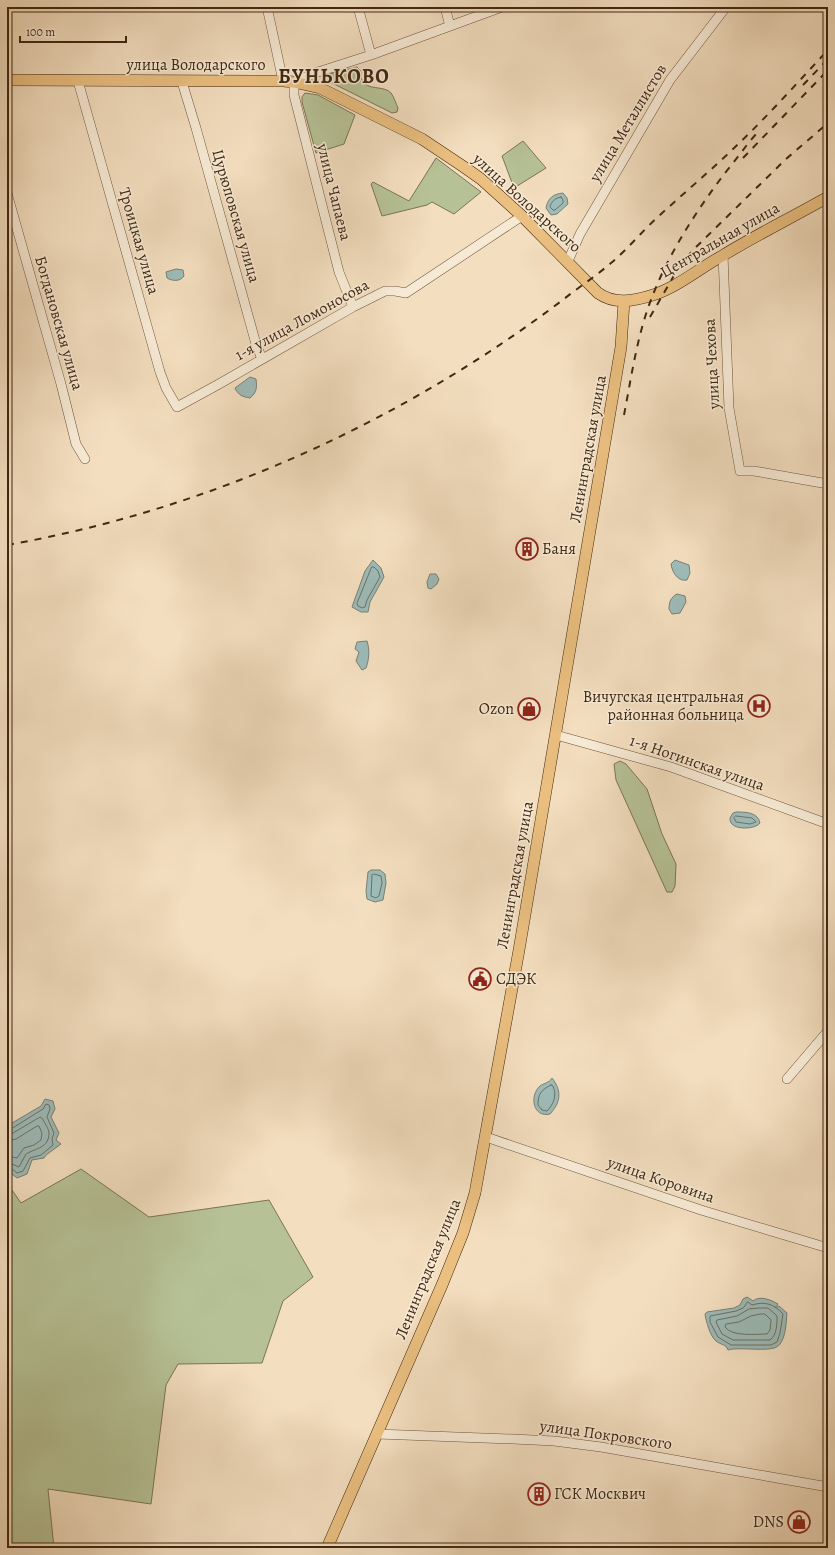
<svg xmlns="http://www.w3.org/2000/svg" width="835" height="1555" font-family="Alegreya,serif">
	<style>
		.green { fill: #b6c296; stroke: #7b7454 }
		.water { fill: #9dbbb8; stroke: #788075 }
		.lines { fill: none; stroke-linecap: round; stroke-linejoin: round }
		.shore { stroke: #6e7164; stroke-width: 1 }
		.minor-casing { stroke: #6d553c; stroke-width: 10 }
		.major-casing { stroke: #402711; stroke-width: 12 }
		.minor { stroke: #f7ead5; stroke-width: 9 }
		.major { stroke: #eabf80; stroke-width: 11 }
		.rail { stroke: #402711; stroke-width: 2; stroke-dasharray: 7 7; stroke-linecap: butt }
		.labels { text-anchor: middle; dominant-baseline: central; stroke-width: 3; stroke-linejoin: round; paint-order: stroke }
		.street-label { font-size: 16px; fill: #402711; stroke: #f7ead5 }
		.poi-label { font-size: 16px; fill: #402711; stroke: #f7ead5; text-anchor: start }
		.district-label { font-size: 20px; font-weight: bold; letter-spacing: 1px; fill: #402711; stroke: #f7ead5 }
	</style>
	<rect width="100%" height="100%" fill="#f3debf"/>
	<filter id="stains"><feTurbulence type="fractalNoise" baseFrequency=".005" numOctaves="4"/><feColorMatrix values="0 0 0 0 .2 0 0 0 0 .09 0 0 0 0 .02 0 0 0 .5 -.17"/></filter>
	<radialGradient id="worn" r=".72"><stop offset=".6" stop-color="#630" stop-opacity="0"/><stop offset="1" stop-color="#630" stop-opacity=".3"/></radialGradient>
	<path class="green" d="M 357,67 L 361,71 C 361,74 360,77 362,80 C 367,91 384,85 391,93 C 394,97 396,104 398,108 L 397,112 L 392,113 L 328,81 L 329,74 Z
		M 305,93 L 318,95 L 355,115 L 344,144 L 316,153 L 302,102 L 302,97 Z
		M 523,141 L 546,168 L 514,188 L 502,156 Z
		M 436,158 L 481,192 L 454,214 L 432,202 L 427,205 L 382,216 L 371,184 L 373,182 L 409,201 Z
		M 620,761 L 626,764 L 647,789 L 662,834 L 676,864 L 675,886 L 672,892 L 667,892 L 666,890 L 616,780 L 614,764 Z
		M 81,1169 L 149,1217 L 269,1200 L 313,1277 L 283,1301 L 262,1363 L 178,1364 L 166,1385 L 151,1504 L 48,1489 L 54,1548 L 7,1548 L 7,1183 L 21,1203 Z"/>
	<path class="water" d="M 563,193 L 567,198 L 568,204 L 557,214 L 551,215 L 546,208 C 548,198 553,194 563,193 Z
		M 176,269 L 183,270 L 184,276 C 180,282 172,281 167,278 L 166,272 Z
		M 250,377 L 256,379 C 257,388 257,392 250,398 C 243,397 238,395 235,388 Z
		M 373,560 L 381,568 L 384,577 L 370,602 L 368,612 L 361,612 L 352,607 L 365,571 Z
		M 675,560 L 689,565 L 690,573 L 687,580 C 678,582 672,572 671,564 Z
		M 430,574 L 436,574 L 439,579 L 437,584 L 431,589 L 428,588 L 427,582 Z
		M 677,594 L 685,596 L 686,602 L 680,613 L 672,614 L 669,609 C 669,602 671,597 677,594 Z
		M 367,641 C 370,650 369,660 366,668 L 362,670 L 356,661 L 359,652 L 355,649 L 357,642 Z
		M 736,812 C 745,812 758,812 760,823 C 756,829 737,830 732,824 C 730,822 730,820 730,818 L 733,813 Z
		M 371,870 L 380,870 L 385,874 L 386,883 L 383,900 L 375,902 L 367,899 L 366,891 L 368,872 Z
		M 552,1078 C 562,1091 561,1102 550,1114 C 533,1118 529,1096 540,1086 C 544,1083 549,1083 552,1078 Z
		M 45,1099 L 53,1101 L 55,1109 L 51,1117 L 59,1133 L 56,1140 L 61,1144 L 46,1155 L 44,1158 L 32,1160 L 27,1174 L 17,1178 L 7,1170 L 7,1126 L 41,1106 Z
		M 747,1297 L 753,1301 C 760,1295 771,1300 778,1304 L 775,1308 L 779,1306 L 787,1313 C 786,1323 786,1336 780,1344 C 774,1354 741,1346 728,1350 C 726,1344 721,1345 716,1341 C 710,1336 706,1321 705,1314 L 707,1312 L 734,1308 L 740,1305 L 743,1299 Z"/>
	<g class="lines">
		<path class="shore" d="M 561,197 L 563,200 L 563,203 L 555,210 L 553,210 L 550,207 C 551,202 555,198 561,197 Z
			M 372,567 L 374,567 L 378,571 L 380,577 L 367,600 L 365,607 L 362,608 L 358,606 L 357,604 Z
			M 736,816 L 752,818 L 756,822 L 750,824 L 736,822 L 734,818 Z
			M 374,874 L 381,876 L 382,883 L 379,896 L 376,898 L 371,896 L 372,875 Z
			M 551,1085 L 553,1086 C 557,1095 554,1104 547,1111 L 542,1110 L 538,1105 C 538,1094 541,1090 551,1085 Z
			M 7,1130 L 11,1129 L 43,1109 L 46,1104 L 49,1105 L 50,1109 L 47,1117 L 54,1133 L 52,1139 L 53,1145 L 41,1155 L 30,1158 L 23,1171 L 17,1173 L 11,1168 L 7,1167
			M 7,1135 L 13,1133 L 40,1117 L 42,1118 C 44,1122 49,1129 49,1133 C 49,1148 36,1148 26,1154 L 19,1167 L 7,1162
			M 7,1141 L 16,1139 L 37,1126 L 39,1126 L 42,1133 L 41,1140 L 34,1145 L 24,1148 L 17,1158 L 7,1156
			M 748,1302 L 752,1305 C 765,1301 774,1304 783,1314 L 780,1333 L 777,1342 L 771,1345 L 731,1345 L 718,1337 L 710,1322 L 710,1316 L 736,1311 L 743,1308 Z
			M 759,1308 L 768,1308 L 777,1316 C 777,1324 777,1335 770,1340 L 733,1340 L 722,1334 L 716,1322 L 717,1320 L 737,1316 L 749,1309 Z
			M 761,1314 L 765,1314 L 771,1320 L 770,1330 L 767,1334 C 756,1334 732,1337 725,1327 L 726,1324 L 739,1322 L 751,1316 Z"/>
		<g class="minor-casing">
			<path id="minor" d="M 267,7 L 283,81
				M 358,7 L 371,55
				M 445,7 L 450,26
				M 78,81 L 160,372 L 166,388 L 177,407 L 219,384 L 353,307 L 385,291 L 395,291 L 406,293 L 522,216
				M 182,82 L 196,128 L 256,344 L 262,359
				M 7,193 L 61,384 L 76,444 L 85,459
				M 723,255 L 729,408 L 740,471 L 754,471 L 828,484
				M 568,261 L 580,234 L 670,80 L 726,7
				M 353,307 L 339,272 L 294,95 L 294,82 L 315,73 L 371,55 L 502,7
				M 556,735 L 671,767 L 828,824
				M 787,1079 L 828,1031
				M 486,1137 L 701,1210 L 828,1248
				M 377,1434 L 513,1439 L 554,1441 L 601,1447 L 828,1487"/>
		</g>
		<g class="major-casing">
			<path id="major" d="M 7,80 L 283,81 L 294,82 L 320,88 L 422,139 L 464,167 L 481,179 L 522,216 L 598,293 C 615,305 634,301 653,295 C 676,288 700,268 722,256 C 756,235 793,217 828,197
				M 327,1548 L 442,1285 L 463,1233 L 475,1193 L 519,950 L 621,347 L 624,301"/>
		</g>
		<use href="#minor" class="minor"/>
		<use href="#major" class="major"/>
		<path class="rail" d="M 803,85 L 828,59
			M 743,158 L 828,70
			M 650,317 L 676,272 L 692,251 L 786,159 L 828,123
			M 624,415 C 631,379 636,343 648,308 C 665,259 694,214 725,173 C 736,160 746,145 757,133
			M 7,545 C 208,510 402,422 564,299 C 579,287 596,276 611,263 C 628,249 643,230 660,215 C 684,193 709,172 733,149 C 766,118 797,83 828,50"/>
	</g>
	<defs>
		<g id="building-ring" transform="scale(1.15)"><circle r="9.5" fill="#f7ead5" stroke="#8f2418" stroke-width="1.5"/><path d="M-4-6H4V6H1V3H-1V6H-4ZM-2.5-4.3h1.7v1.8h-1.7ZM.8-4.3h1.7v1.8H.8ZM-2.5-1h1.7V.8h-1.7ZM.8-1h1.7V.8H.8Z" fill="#8f2418"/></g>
		<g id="hospital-ring" transform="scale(1.15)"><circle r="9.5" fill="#f7ead5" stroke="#8f2418" stroke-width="1.5"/><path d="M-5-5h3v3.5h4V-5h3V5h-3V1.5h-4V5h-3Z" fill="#8f2418"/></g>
		<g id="shop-ring" transform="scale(1.15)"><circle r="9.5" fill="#f7ead5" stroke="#8f2418" stroke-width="1.5"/><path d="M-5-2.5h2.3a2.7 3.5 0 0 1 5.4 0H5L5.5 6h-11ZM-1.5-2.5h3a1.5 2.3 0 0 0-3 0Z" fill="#8f2418"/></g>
		<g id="civic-ring" transform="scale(1.15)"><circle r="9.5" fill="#f7ead5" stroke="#8f2418" stroke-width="1.5"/><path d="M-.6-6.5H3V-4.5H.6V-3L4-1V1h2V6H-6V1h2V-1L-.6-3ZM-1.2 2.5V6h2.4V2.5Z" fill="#8f2418"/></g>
	</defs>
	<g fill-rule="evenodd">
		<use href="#building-ring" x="527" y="549"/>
		<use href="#hospital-ring" x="759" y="706"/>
		<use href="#shop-ring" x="529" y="709"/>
		<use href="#civic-ring" x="480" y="979"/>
		<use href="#building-ring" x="539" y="1494"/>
		<use href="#shop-ring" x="799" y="1522"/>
	</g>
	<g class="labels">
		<g class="street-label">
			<text x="196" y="65">улица Володарского</text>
			<text transform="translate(628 123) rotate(-59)">улица Металлистов</text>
			<text transform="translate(334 192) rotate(76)">улица Чапаева</text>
			<text transform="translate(527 203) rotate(42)">улица Володарского</text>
			<text transform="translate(236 216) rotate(74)">Цурюповская улица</text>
			<text transform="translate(720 240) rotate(-30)">Центральная улица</text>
			<text transform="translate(139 241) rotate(74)">Троицкая улица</text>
			<text transform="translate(302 320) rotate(-29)">1-я улица Ломоносова</text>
			<text transform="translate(59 323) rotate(74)">Богдановская улица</text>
			<text transform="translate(712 364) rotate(-93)">улица Чехова</text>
			<text transform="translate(588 449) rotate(-80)">Ленинградская улица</text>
			<text transform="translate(697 763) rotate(19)">1-я Ногинская улица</text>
			<text transform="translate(515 875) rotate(-80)">Ленинградская улица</text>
			<text transform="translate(661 1180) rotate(19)">улица Коровина</text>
			<text transform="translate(428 1269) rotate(-68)">Ленинградская улица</text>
			<text transform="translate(606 1435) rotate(8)">улица Покровского</text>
		</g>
		<g class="poi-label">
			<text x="542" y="549">Баня</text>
			<text x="744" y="697" text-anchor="end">Вичугская центральная<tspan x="744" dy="18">районная больница</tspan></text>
			<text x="514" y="709" text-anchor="end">Ozon</text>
			<text x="496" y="979">СДЭК</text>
			<text x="554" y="1494">ГСК Москвич</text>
			<text x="784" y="1522" text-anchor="end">DNS</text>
		</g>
		<g class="district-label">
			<text x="334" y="76">БУНЬКОВО</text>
		</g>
	</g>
	<rect width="835" height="1555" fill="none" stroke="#f3debf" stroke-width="24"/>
	<rect x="8" y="8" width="819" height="1539" fill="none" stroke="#402711" stroke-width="2"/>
	<rect x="12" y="12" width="811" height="1531" fill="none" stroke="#402711"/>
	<path d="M20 36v6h106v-6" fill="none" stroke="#402711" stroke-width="2"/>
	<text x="26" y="36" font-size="12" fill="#402711" stroke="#f7ead5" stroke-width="3" paint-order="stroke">100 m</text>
	<rect width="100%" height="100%" filter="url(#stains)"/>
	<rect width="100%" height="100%" fill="url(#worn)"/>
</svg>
